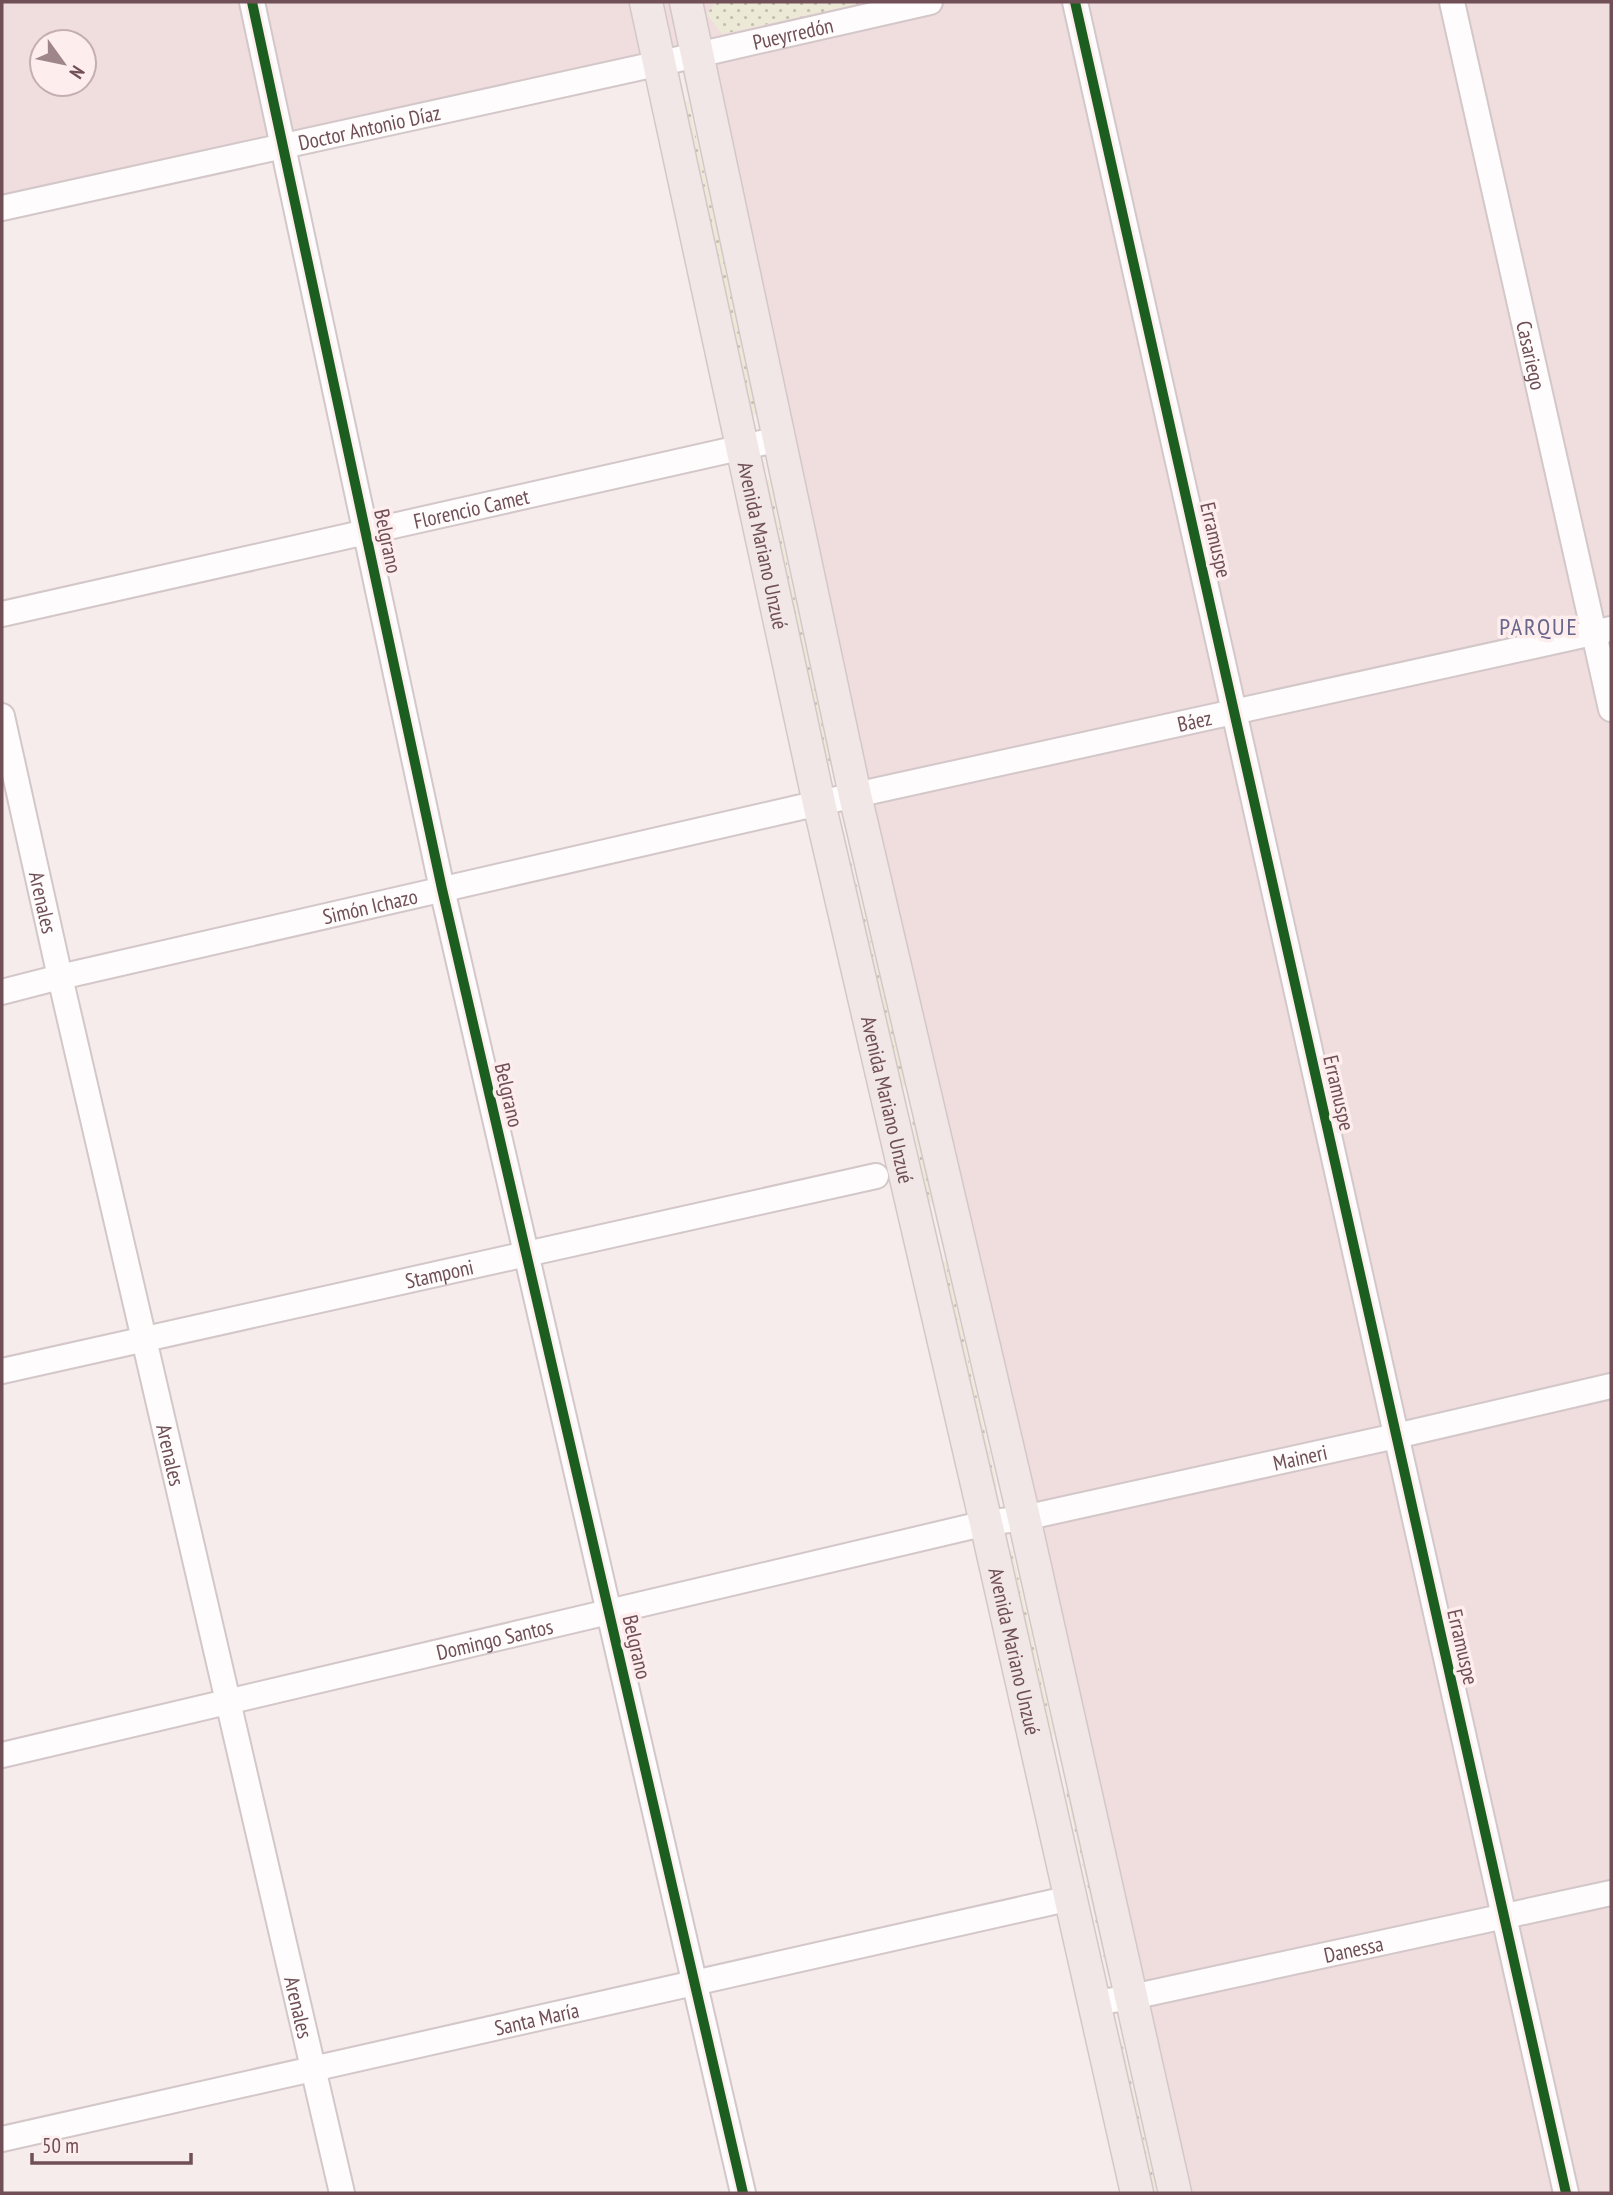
<svg xmlns="http://www.w3.org/2000/svg" width="1613" height="2195" font-family="'PT Sans Narrow',sans-serif">
	<style>
		.residential { fill: #f0ddde; fill-rule: evenodd }
		.grass { fill: url(#grass-dots) }
		.lines { fill: none; stroke-linecap: round; stroke-linejoin: round }
		.minor-casing { stroke: #d3c7c9; stroke-width: 28 }
		.major-casing { stroke: #d4c7c9; stroke-width: 35 }
		.minor { stroke: #fefcfc; stroke-width: 24 }
		.major { stroke: #f1e7e6; stroke-width: 32 }
		.cycleway-casing { stroke: #fdeded; stroke-width: 15 }
		.cycleway { stroke: #1b5e20; stroke-width: 10 }
		.labels { text-anchor: middle; dominant-baseline: central; stroke-width: 7; stroke-linejoin: round; paint-order: stroke }
		.street-label { font-size: 21px; fill: #704f56; stroke: #fdeded }
		.quarter-label { font-size: 24px; letter-spacing: 2px; fill: #69668c; stroke: #fdeded }
	</style>
	<defs>
		<pattern id="grass-dots" width="8" height="8" patternUnits="userSpaceOnUse" patternTransform="scale(1.75)"><rect width="8" height="8" fill="#ede9d7"/><path d="M2 2h.1M6 6h.1" fill="none" stroke="#c4bfb1" stroke-width="1.8" stroke-linecap="round"/></pattern>
	</defs>
	<rect width="100%" height="100%" fill="#f6eceb"/>
	<path class="residential" d="M 2,2 L 1611,2 L 1611,2193 L 1175,2193 L 697,56 L 2,208 ZM 42,42 L 84,42 L 84,84 L 42,84 Z"/>
	<path class="grass" d="M 715,2 L 868,2 L 722,34 L 707,14 Z
		M 688,101 L 758,414 L 753,415 L 684,102 Z
		M 769,480 L 831,765 L 827,766 L 764,481 Z
		M 844,832 L 906,1086 L 902,1087 L 840,833 Z
		M 916,1120 L 934,1202 L 929,1203 L 912,1121 Z
		M 946,1261 L 997,1486 L 993,1487 L 942,1262 Z
		M 1012,1550 L 1054,1735 L 1050,1736 L 1007,1551 Z
		M 1070,1791 L 1112,1975 L 1108,1976 L 1066,1792 Z
		M 1121,2038 L 1157,2193 L 1152,2193 L 1117,2039 Z"/>
	<g class="lines">
		<g class="minor-casing">
			<g id="minor">
				<path d="M 252,2 L 442,889 L 743,2193"/>
				<path d="M 1075,2 L 1566,2193"/>
				<path id="s1" d="M 1452,2 L 1611,709"/>
				<path id="s2" d="M 2,208 L 697,55 L 930,2"/>
				<path id="s3" d="M 2,614 L 779,439"/>
				<path id="s4" d="M 2,716 L 60,977 L 342,2193"/>
				<path id="s5" d="M 2,992 L 60,977 L 819,803 L 1611,629"/>
				<path id="s6" d="M 2,1371 L 876,1176"/>
				<path id="s7" d="M 2,1755 L 986,1523 L 1024,1518 L 1396,1436 L 1611,1386"/>
				<path id="s8" d="M 1095,2003 L 1132,1997 L 1611,1893"/>
				<path id="s9" d="M 2,2139 L 1071,1898"/>
			</g>
		</g>
		<g class="major-casing">
			<g id="major">
				<path id="s10" d="M 646,2 L 819,803 L 986,1523 L 1137,2193"/>
				<path d="M 686,2 L 855,795 L 1024,1518 L 1175,2193"/>
			</g>
		</g>
		<use href="#minor" class="minor"/>
		<use href="#major" class="major"/>
		<g class="cycleway-casing">
			<path id="cycleway" d="M 252,2 L 442,889 L 743,2193
				M 1075,2 L 1566,2193"/>
		</g>
		<use href="#cycleway" class="cycleway"/>
	</g>
	<g class="labels">
		<g class="street-label">
			<text stroke="none"><textPath href="#s2" startOffset="810">Pueyrredón</textPath></text>
			<text stroke="none"><textPath href="#s2" startOffset="376">Doctor Antonio Díaz</textPath></text>
			<text stroke="none"><textPath href="#s1" startOffset="362">Casariego</textPath></text>
			<text stroke="none"><textPath href="#s3" startOffset="481">Florencio Camet</textPath></text>
			<text transform="translate(1216 540) rotate(77)">Erramuspe</text>
			<text transform="translate(388 541) rotate(78)">Belgrano</text>
			<text stroke="none"><textPath href="#s10" startOffset="556">Avenida Mariano Unzué</textPath></text>
			<text stroke="none"><textPath href="#s5" startOffset="1223">Báez</textPath></text>
			<text stroke="none"><textPath href="#s4" startOffset="191">Arenales</textPath></text>
			<text stroke="none"><textPath href="#s5" startOffset="378">Simón Ichazo</textPath></text>
			<text transform="translate(1339 1093) rotate(77)">Erramuspe</text>
			<text transform="translate(509 1095) rotate(77)">Belgrano</text>
			<text stroke="none"><textPath href="#s10" startOffset="1124">Avenida Mariano Unzué</textPath></text>
			<text stroke="none"><textPath href="#s6" startOffset="448">Stamponi</textPath></text>
			<text stroke="none"><textPath href="#s4" startOffset="758">Arenales</textPath></text>
			<text stroke="none"><textPath href="#s7" startOffset="1332">Maineri</textPath></text>
			<text stroke="none"><textPath href="#s7" startOffset="506">Domingo Santos</textPath></text>
			<text transform="translate(637 1647) rotate(77)">Belgrano</text>
			<text transform="translate(1463 1647) rotate(77)">Erramuspe</text>
			<text stroke="none"><textPath href="#s10" startOffset="1690">Avenida Mariano Unzué</textPath></text>
			<text stroke="none"><textPath href="#s8" startOffset="264">Danessa</textPath></text>
			<text stroke="none"><textPath href="#s4" startOffset="1325">Arenales</textPath></text>
			<text stroke="none"><textPath href="#s9" startOffset="548">Santa María</textPath></text>
		</g>
		<g class="quarter-label">
			<text x="1539" y="626">PARQUE</text>
		</g>
	</g>
	<rect width="1613" height="2195" fill="none" stroke="#704f56" stroke-width="7"/>
	<g transform="translate(63 63) rotate(123)"><circle r="33" fill="#fdeded" stroke="#c5aeb1" stroke-width="2"/>
	<path d="M0-5L12 26L0 18L-12 26Z" fill="#9f868a"/>
	<text y="-10" font-size="19" font-weight="bold" text-anchor="middle" fill="#704f56">N</text>
	</g>
	<path d="M32 2153v10h159v-10" fill="none" stroke="#704f56" stroke-width="3.5"/>
	<text x="42" y="2153" font-size="21" fill="#704f56" stroke="#fdeded" stroke-width="5" paint-order="stroke">50 m</text>
</svg>
